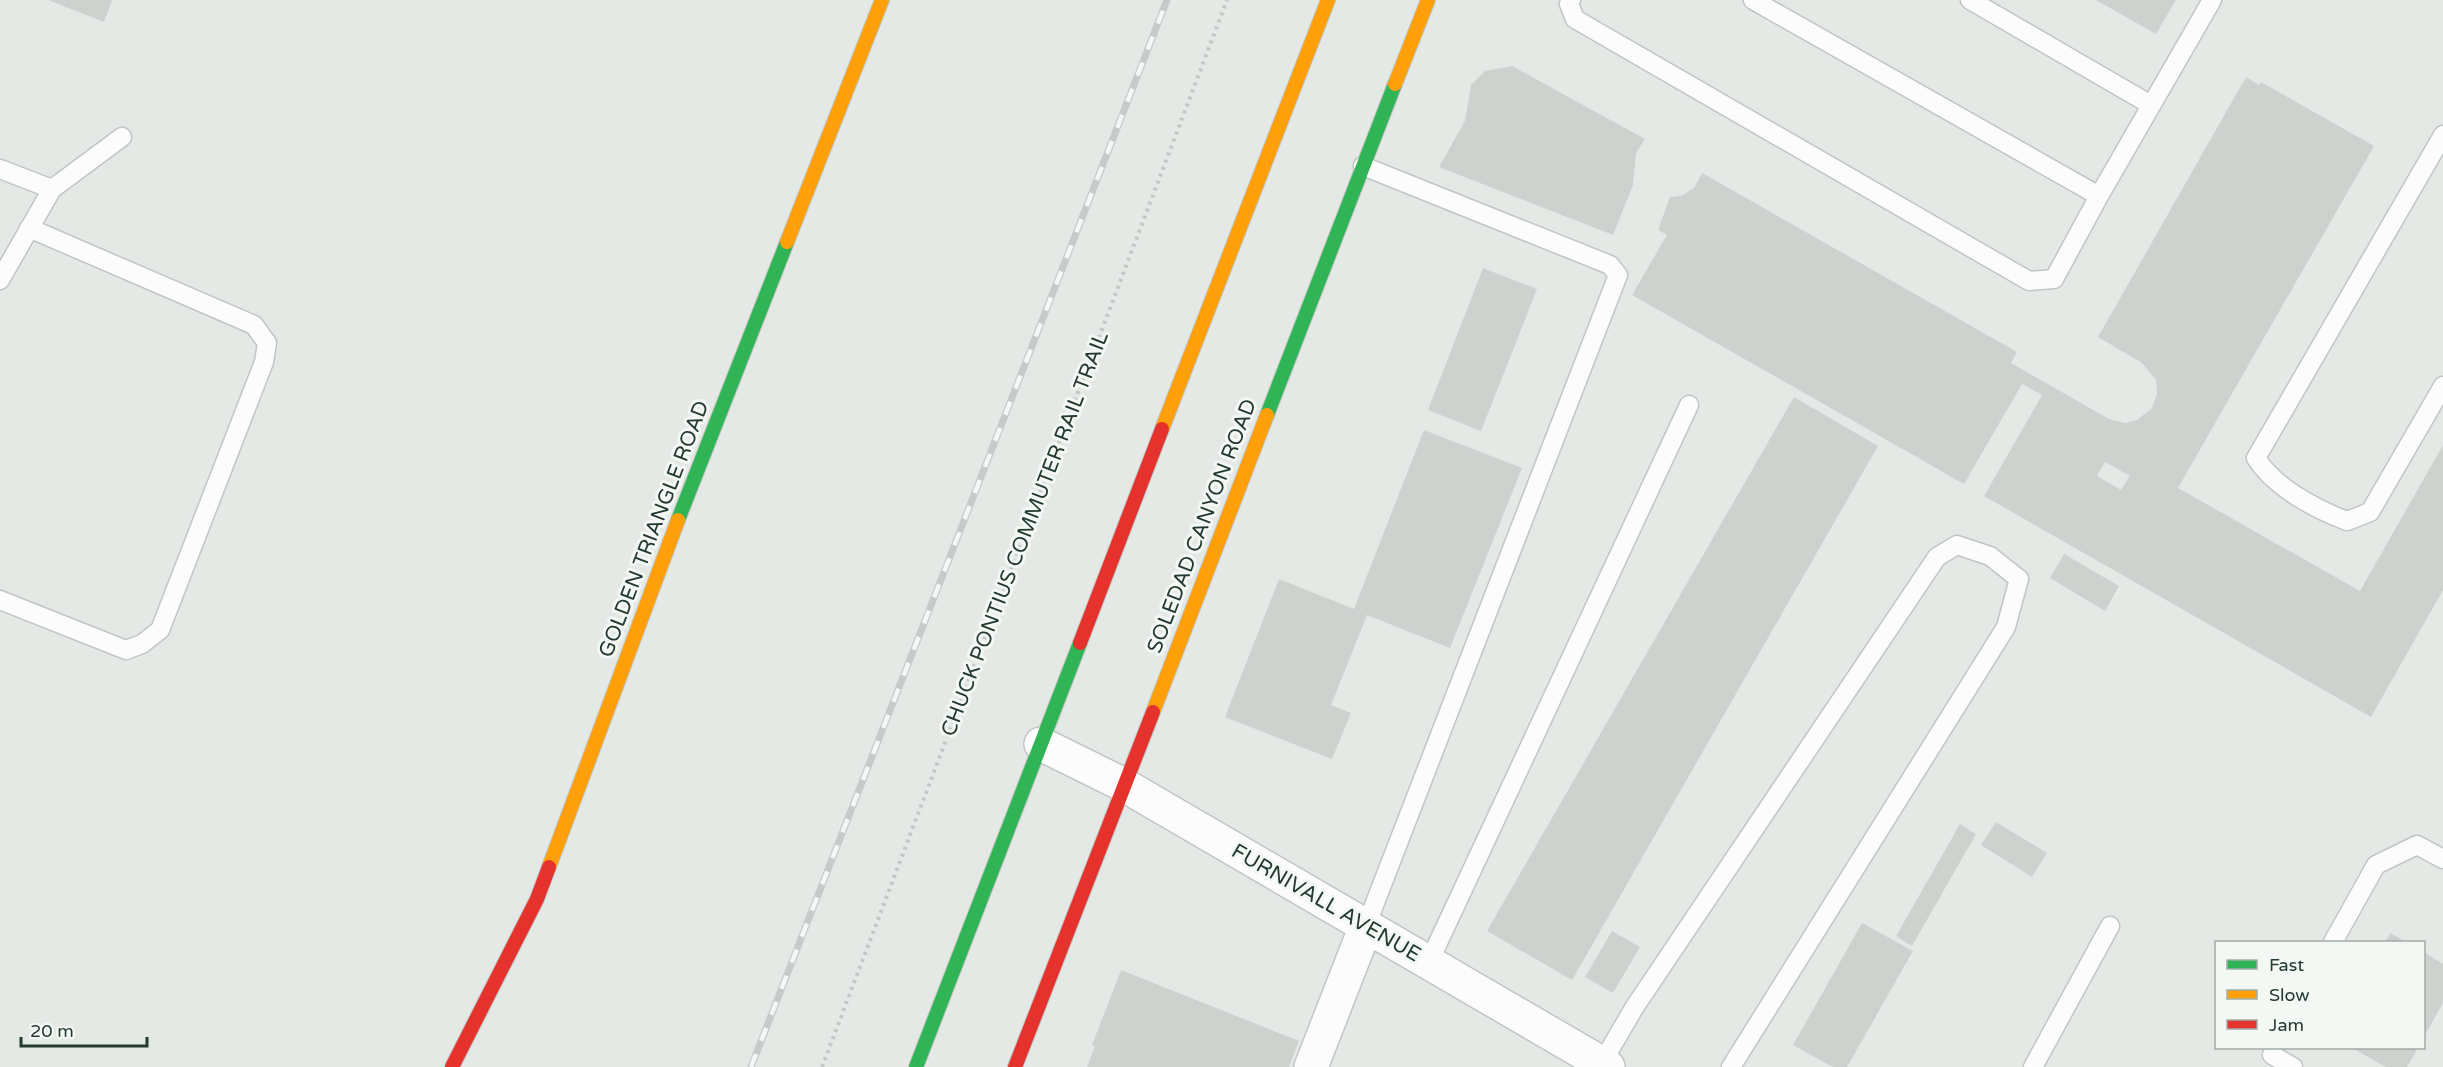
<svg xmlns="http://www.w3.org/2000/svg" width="2443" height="1067" font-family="'Varela Round',sans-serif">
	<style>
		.building { fill: #cdd2cf; fill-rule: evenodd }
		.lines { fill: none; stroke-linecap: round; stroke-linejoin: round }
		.lane-casing { stroke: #c1c6c3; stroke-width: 21 }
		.street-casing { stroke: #c1c6c3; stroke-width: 36 }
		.fast-casing { stroke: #c0c6c3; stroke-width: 16 }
		.slow-casing { stroke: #c0c6c3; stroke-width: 16 }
		.jam-casing { stroke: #c0c6c3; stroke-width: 16 }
		.path { stroke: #c1c9c4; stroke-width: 4; stroke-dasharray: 3 4.5; stroke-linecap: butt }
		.lane { stroke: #fbfcfb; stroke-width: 18 }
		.street { stroke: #fbfcfb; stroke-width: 33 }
		.fast { stroke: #30b455; stroke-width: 14 }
		.slow { stroke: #ff9f0a; stroke-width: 14 }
		.jam { stroke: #e5322d; stroke-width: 14 }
		.rail-casing { stroke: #c7cac9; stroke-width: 7 }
		.rail { stroke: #f3f8f4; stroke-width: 4.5; stroke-dasharray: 14; stroke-linecap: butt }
		.labels { text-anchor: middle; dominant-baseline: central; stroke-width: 6; stroke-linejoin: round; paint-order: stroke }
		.street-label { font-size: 21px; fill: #243a31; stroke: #f3f8f4 }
	</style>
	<rect width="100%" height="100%" fill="#e4e9e6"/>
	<path class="building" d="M 48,0 L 112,0 L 104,22 Z
		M 2096,0 L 2176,0 L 2156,34 Z
		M 1512,66 L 1645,139 L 1636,153 L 1633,185 L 1613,235 L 1439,167 L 1465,121 L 1471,85 L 1485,71 Z
		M 2246,77 L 2259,85 L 2261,82 L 2374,146 L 2178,488 L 2360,591 L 2443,445 L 2443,590 L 2371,717 L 1984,496 L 2042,395 L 2022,384 L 1964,484 L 1632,295 L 1667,235 L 1658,230 L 1670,197 L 1681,196 L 1694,188 L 1702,173 L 2017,352 L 2011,363 L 2109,419 L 2125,423 L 2137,420 L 2152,408 L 2157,394 L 2156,380 L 2142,363 L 2098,337 ZM 2105,462 L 2130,476 L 2121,490 L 2097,476 Z
		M 1483,268 L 1537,289 L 1481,431 L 1428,410 Z
		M 1794,397 L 1878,446 L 1572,980 L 1487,931 Z
		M 1424,430 L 1522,468 L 1450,648 L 1367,615 L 1331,705 L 1351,713 L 1332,759 L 1225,717 L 1279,579 L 1354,609 Z
		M 2064,554 L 2119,586 L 2105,611 L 2050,578 Z
		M 1996,822 L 2047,853 L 2032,877 L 1981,845 Z
		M 1960,824 L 1976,834 L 1912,946 L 1896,936 Z
		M 1862,923 L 1913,951 L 1847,1067 L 1833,1067 L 1793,1045 Z
		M 1612,931 L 1640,947 L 1613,993 L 1585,977 Z
		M 2390,933 L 2406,942 L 2385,942 Z
		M 2424,952 L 2443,964 L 2443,1003 L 2424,1037 Z
		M 1121,970 L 1299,1041 L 1289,1067 L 1087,1067 L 1095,1046 L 1092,1045 Z
		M 2352,1048 L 2418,1048 L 2407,1067 L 2386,1067 Z"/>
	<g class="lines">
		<g class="lane-casing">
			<path id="lane" d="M 1571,0 L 1569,4 L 1575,19 L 2029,281 L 2054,279 L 2099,196
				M 1753,0 L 2099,196 L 2212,0
				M 1970,0 L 2151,105
				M 2443,135 L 2256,458 C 2274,487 2315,509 2347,521 L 2370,512 L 2443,386
				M 1363,166 L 1610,265 L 1618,275 L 1366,926
				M 0,169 L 52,189
				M 0,280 L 52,189 L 122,137
				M 0,600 L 126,650 L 142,644 L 160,630 L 264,362 L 267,343 L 254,325 L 29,228
				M 2333,942 L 2376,865 L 2417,845 L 2443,859
				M 1429,962 L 1689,405
				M 2272,1055 L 2293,1067
				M 1602,1063 L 1634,1008 L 1937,557 L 1957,545 L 1990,556 L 2019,579 L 2006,627 L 1731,1067
				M 2033,1067 L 2110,926"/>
		</g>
		<g class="street-casing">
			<path id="street" d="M 1041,744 L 1124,785 L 1608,1067
				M 1311,1067 L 1366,926"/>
		</g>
		<g class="fast-casing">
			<path id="fast" d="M 1267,415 L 1395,84
				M 678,520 L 787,242
				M 916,1067 L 1080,643"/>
		</g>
		<g class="slow-casing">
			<path id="slow" d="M 1395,84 L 1428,0
				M 787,242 L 882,0
				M 1162,429 L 1328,0
				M 1153,712 L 1267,415
				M 549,867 L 678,520"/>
		</g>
		<g class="jam-casing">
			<path id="jam" d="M 1080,643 L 1162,429
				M 452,1067 L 537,899 L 549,867
				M 1015,1067 L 1153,712"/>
		</g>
		<path class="path" d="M 822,1067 L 1227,0"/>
		<use href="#lane" class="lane"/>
		<use href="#street" class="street"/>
		<use href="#fast" class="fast"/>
		<use href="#slow" class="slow"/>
		<use href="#jam" class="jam"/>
		<g class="rail-casing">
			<path id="rail" d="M 751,1067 L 1167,0"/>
		</g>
		<use href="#rail" class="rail"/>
	</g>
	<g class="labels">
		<g class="street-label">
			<text transform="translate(1202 526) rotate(-69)">SOLEDAD CANYON ROAD</text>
			<text transform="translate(654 529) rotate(-69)">GOLDEN TRIANGLE ROAD</text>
			<text transform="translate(1025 534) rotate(-69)">CHUCK PONTIUS COMMUTER RAIL TRAIL</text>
			<text transform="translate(1326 903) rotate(30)">FURNIVALL AVENUE</text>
		</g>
	</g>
	<rect x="2215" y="941" width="210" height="108" fill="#f3f8f4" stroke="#a0aca6" stroke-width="1.5"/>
	<rect x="2227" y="960" width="30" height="9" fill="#30b455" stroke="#a0aca6" stroke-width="1.5"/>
	<text x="2269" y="971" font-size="18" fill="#243a31">Fast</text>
	<rect x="2227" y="990" width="30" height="9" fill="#ff9f0a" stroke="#a0aca6" stroke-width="1.5"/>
	<text x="2269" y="1001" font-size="18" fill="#243a31">Slow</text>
	<rect x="2227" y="1020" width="30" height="9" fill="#e5322d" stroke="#a0aca6" stroke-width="1.5"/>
	<text x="2269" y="1031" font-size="18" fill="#243a31">Jam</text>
	<path d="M21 1037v9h126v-9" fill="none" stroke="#243a31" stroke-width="3"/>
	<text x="30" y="1037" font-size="18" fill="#243a31" stroke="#f3f8f4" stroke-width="4.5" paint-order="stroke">20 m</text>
</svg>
